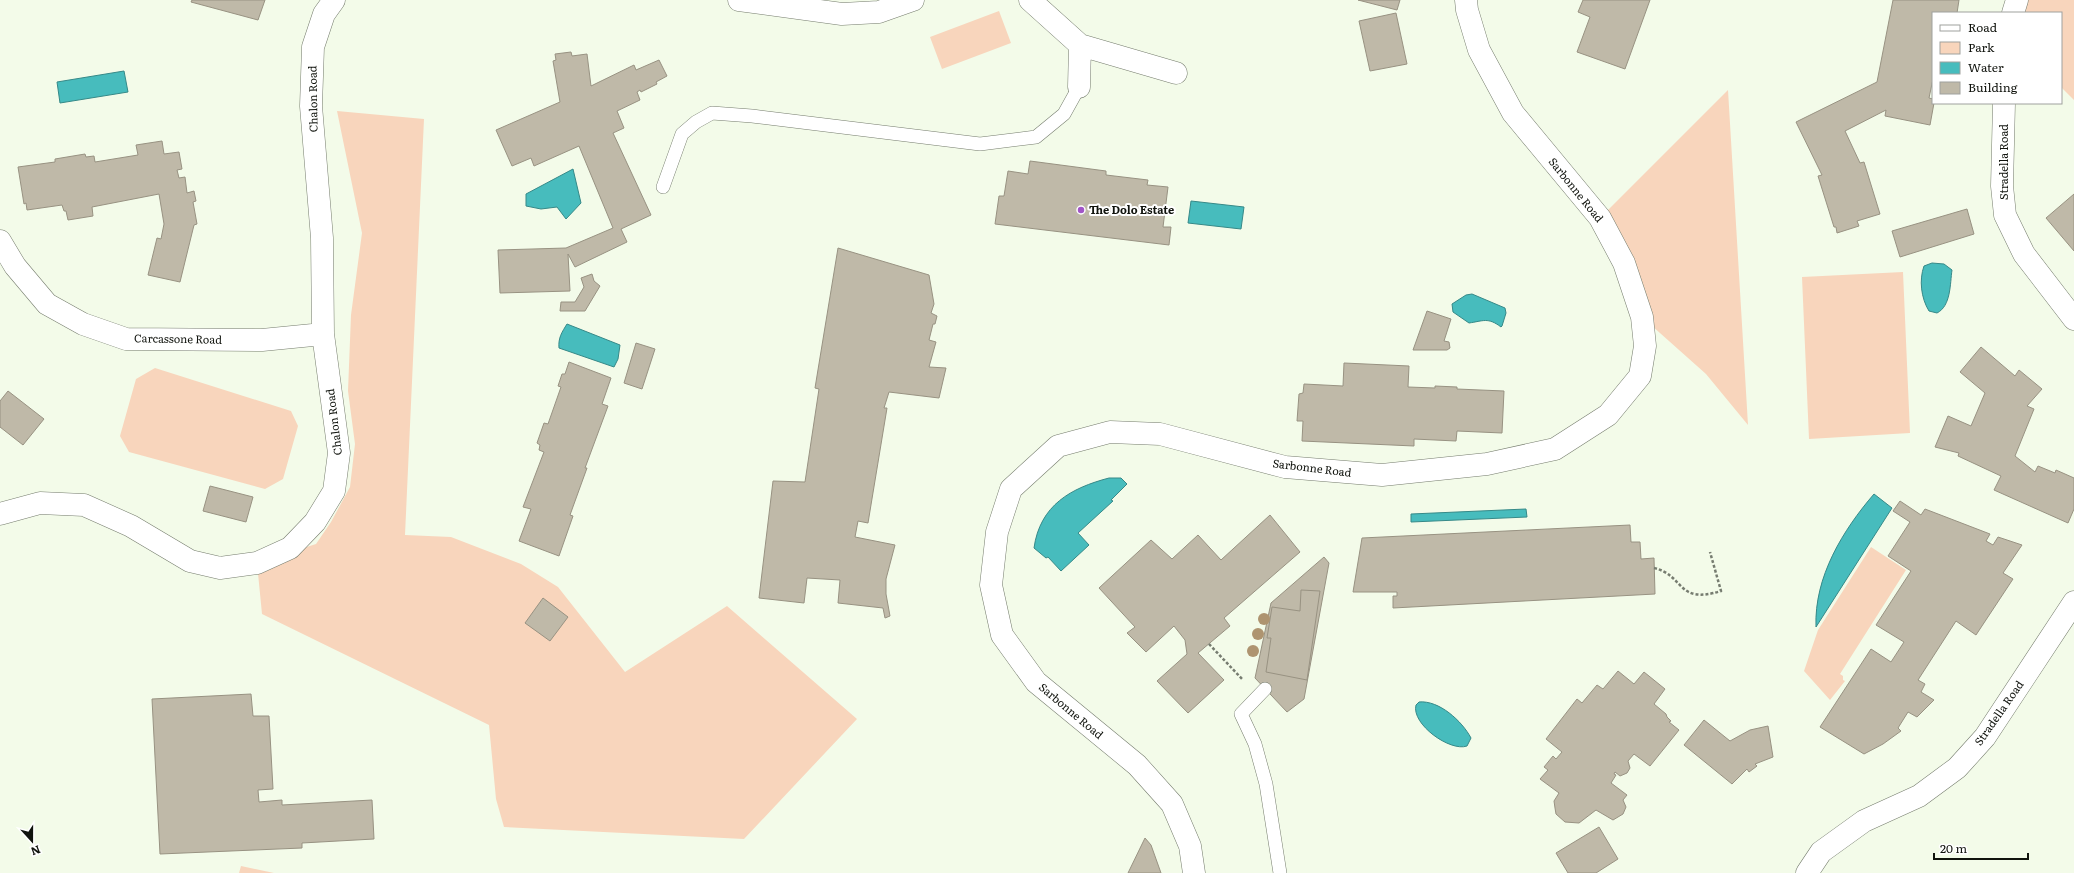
<svg xmlns="http://www.w3.org/2000/svg" width="2074" height="873" viewBox="0 0 2074 873" font-family="Literata,serif">
	<rect width="100%" height="100%" fill="#f3fbe9"/>
	<path fill="#f8d5bc" d="M 2017,0 L 2074,0 L 2074,100 L 2061,87 L 2061,13 L 2013,13 Z
		M 999,11 L 1011,43 L 942,69 L 930,37 Z
		M 1728,90 L 1748,425 L 1706,374 L 1642,317 L 1600,218 Z
		M 337,111 L 424,119 L 405,535 L 451,537 L 521,564 L 558,587 L 625,672 L 727,606 L 857,719 L 744,839 L 504,827 L 496,799 L 489,725 L 262,614 L 257,563 L 316,544 L 331,522 L 350,487 L 355,444 L 348,391 L 351,315 L 362,233 Z
		M 1903,272 L 1910,433 L 1809,439 L 1802,277 Z
		M 155,368 L 291,411 L 298,426 L 283,479 L 265,489 L 129,452 L 120,436 L 136,379 Z
		M 1871,547 L 1906,570 L 1840,674 L 1843,676 L 1843,680 L 1845,681 L 1830,700 L 1804,671 L 1818,630 Z
		M 241,866 L 274,873 L 239,873 Z"/>
	<path fill="#47bcbd" stroke="#368988" d="M 124,71 L 128,92 L 60,103 L 57,82 Z
		M 573,169 L 581,203 L 566,219 L 557,207 L 541,209 L 526,206 L 526,194 Z
		M 1191,201 L 1244,207 L 1241,229 L 1188,223 Z
		M 1932,263 L 1944,264 L 1952,270 C 1950,284 1951,306 1937,313 L 1929,311 C 1921,298 1919,280 1924,266 Z
		M 1472,294 L 1505,308 L 1506,313 L 1502,326 L 1501,327 C 1488,317 1483,321 1469,323 L 1453,312 L 1452,304 L 1466,295 Z
		M 567,324 L 620,345 L 618,359 L 614,367 L 559,348 C 558,338 562,332 567,324 Z
		M 1109,478 L 1121,478 L 1127,484 L 1111,500 L 1113,501 L 1078,533 L 1089,545 L 1061,571 L 1048,557 L 1046,558 L 1034,548 C 1040,505 1071,488 1109,478 Z
		M 1874,494 L 1892,508 L 1816,627 C 1814,577 1843,530 1874,494 Z
		M 1526,509 L 1527,517 L 1411,522 L 1411,514 Z
		M 1419,702 C 1439,700 1462,721 1471,738 L 1467,746 C 1450,752 1411,724 1416,705 Z"/>
	<path fill="#bfb9a8" stroke="#989282" d="M 192,0 L 265,0 L 258,20 L 191,2 Z
		M 1358,0 L 1400,0 L 1397,10 Z
		M 1583,0 L 1650,0 L 1625,69 L 1577,52 L 1590,17 L 1578,12 Z
		M 1893,0 L 1959,0 L 1957,13 L 1933,13 L 1933,79 L 1929,98 L 1933,99 L 1934,103 L 1930,125 L 1885,116 L 1886,110 L 1845,131 L 1860,163 L 1864,162 L 1880,214 L 1857,221 L 1859,226 L 1837,233 L 1836,227 L 1834,227 L 1818,176 L 1822,175 L 1796,122 L 1877,82 Z
		M 1396,13 L 1407,64 L 1370,71 L 1359,21 Z
		M 571,52 L 572,56 L 587,54 L 591,86 L 634,65 L 636,70 L 659,60 L 667,76 L 656,82 L 657,84 L 641,92 L 640,90 L 637,92 L 640,100 L 617,111 L 624,128 L 613,133 L 651,215 L 621,229 L 627,242 L 575,267 L 568,254 L 570,291 L 500,293 L 498,250 L 566,248 L 613,228 L 579,146 L 534,166 L 531,158 L 512,166 L 496,130 L 560,102 L 553,61 L 556,60 L 555,54 Z
		M 162,141 L 164,154 L 179,152 L 182,169 L 177,170 L 179,178 L 185,177 L 187,193 L 194,191 L 196,201 L 193,202 L 197,224 L 194,225 L 180,282 L 148,275 L 157,238 L 161,239 L 164,224 L 159,194 L 92,207 L 93,216 L 68,220 L 66,211 L 64,211 L 62,205 L 27,210 L 26,203 L 24,204 L 18,167 L 55,162 L 55,159 L 85,154 L 86,157 L 94,156 L 95,162 L 138,155 L 136,145 Z
		M 1030,161 L 1106,171 L 1106,175 L 1148,180 L 1147,185 L 1168,187 L 1163,227 L 1171,227 L 1169,245 L 995,224 L 999,196 L 1004,196 L 1008,171 L 1028,174 Z
		M 2074,194 L 2074,251 L 2046,218 Z
		M 1967,209 L 1974,234 L 1900,257 L 1892,231 Z
		M 838,248 L 929,275 L 934,304 L 931,313 L 937,316 L 935,324 L 933,324 L 929,340 L 936,342 L 929,367 L 946,368 L 939,398 L 889,392 L 884,408 L 887,408 L 868,523 L 858,521 L 855,537 L 895,545 L 886,579 L 886,594 L 890,616 L 885,618 L 883,608 L 838,603 L 840,580 L 807,578 L 804,603 L 759,598 L 773,481 L 805,482 L 819,389 L 815,388 Z
		M 592,274 L 594,281 L 600,286 L 585,311 L 560,311 L 561,302 L 575,302 L 584,287 L 581,278 Z
		M 1427,311 L 1451,319 L 1444,341 L 1449,342 L 1450,348 L 1447,350 L 1413,350 Z
		M 636,343 L 655,349 L 642,389 L 624,383 Z
		M 1981,347 L 2015,376 L 2019,370 L 2042,389 L 2027,406 L 2034,409 L 2015,456 L 2035,472 L 2038,466 L 2055,473 L 2056,470 L 2074,478 L 2074,509 L 2068,523 L 1994,490 L 2001,476 L 1958,456 L 1959,453 L 1935,447 L 1948,416 L 1971,426 L 1985,393 L 1960,372 Z
		M 569,362 L 611,378 L 602,404 L 608,406 L 585,468 L 587,468 L 570,515 L 573,516 L 559,556 L 519,541 L 531,509 L 523,507 L 544,452 L 539,450 L 540,445 L 537,443 L 544,423 L 548,424 L 561,387 L 558,386 L 562,374 L 565,374 Z
		M 1344,363 L 1409,366 L 1408,387 L 1435,388 L 1435,386 L 1457,387 L 1457,389 L 1504,391 L 1502,433 L 1457,431 L 1456,441 L 1414,439 L 1414,446 L 1302,441 L 1303,421 L 1297,421 L 1299,394 L 1303,393 L 1304,384 L 1343,386 Z
		M 8,391 L 44,419 L 23,445 L 0,427 L 0,401 Z
		M 210,486 L 253,497 L 246,522 L 203,511 Z
		M 1900,501 L 1921,515 L 1925,509 L 1990,534 L 1986,541 L 1993,545 L 1998,537 L 2022,545 L 2003,573 L 2013,579 L 1976,635 L 1956,621 L 1918,680 L 1925,684 L 1921,692 L 1934,700 L 1917,717 L 1908,712 L 1898,728 L 1901,731 L 1883,744 L 1864,754 L 1820,727 L 1871,649 L 1891,662 L 1904,642 L 1876,625 L 1911,571 L 1888,556 L 1910,522 L 1893,511 Z
		M 1270,515 L 1300,552 L 1224,618 L 1230,626 L 1198,653 L 1224,680 L 1188,713 L 1157,681 L 1187,654 L 1185,640 L 1174,626 L 1146,652 L 1127,633 L 1135,627 L 1099,588 L 1151,540 L 1172,559 L 1198,535 L 1221,560 Z
		M 1630,525 L 1631,542 L 1640,542 L 1641,559 L 1654,558 L 1655,594 L 1393,608 L 1393,596 L 1397,596 L 1397,592 L 1353,592 L 1362,538 Z
		M 1324,557 L 1329,563 L 1304,699 L 1287,712 L 1255,678 L 1271,603 Z
		M 1301,590 L 1320,591 L 1307,680 L 1266,672 L 1271,638 L 1267,638 L 1272,607 L 1300,611 Z
		M 543,598 L 568,617 L 550,641 L 525,623 Z
		M 1618,671 L 1634,684 L 1644,672 L 1665,689 L 1654,704 L 1666,714 L 1667,717 L 1671,721 L 1669,722 L 1679,730 L 1650,766 L 1634,754 L 1628,761 L 1630,768 L 1627,773 L 1620,776 L 1615,772 L 1614,774 L 1616,775 L 1611,783 L 1627,795 L 1623,800 L 1626,807 L 1623,814 L 1613,820 L 1596,810 L 1579,823 L 1565,822 L 1556,814 L 1555,808 L 1554,801 L 1559,793 L 1540,779 L 1548,770 L 1544,767 L 1553,756 L 1556,759 L 1562,752 L 1546,739 L 1577,699 L 1582,703 L 1597,685 L 1603,689 Z
		M 251,694 L 253,716 L 269,716 L 273,789 L 258,790 L 259,802 L 282,800 L 282,805 L 372,800 L 374,839 L 302,843 L 302,848 L 160,854 L 152,699 Z
		M 1704,720 L 1730,741 L 1750,730 L 1768,726 L 1773,757 L 1755,764 L 1757,766 L 1749,772 L 1747,769 L 1732,784 L 1684,745 Z
		M 1599,827 L 1618,859 L 1596,873 L 1568,873 L 1556,853 Z
		M 1145,838 L 1151,845 L 1161,873 L 1128,873 Z"/>
	<g fill="none" stroke-linecap="round" stroke-linejoin="round">
		<defs>
			<path id="lane" d="M 663,187 L 682,134 L 696,122 L 712,113 L 752,116 L 980,144 L 1036,137 L 1064,114 L 1079,87
				M 1265,689 L 1241,714 L 1255,744 L 1266,784 L 1280,873"/>
			<path id="street" d="M 739,0 L 842,14 L 879,12 L 913,0
				M 1030,0 L 1080,45 L 1079,87
				M 2013,13 L 2017,0
				M 1080,45 L 1176,73
				M 2004,103 L 2002,186 L 2005,215 L 2024,254 L 2074,319
				M 0,241 L 15,266 L 47,304 L 83,324 L 126,339 L 262,340 L 323,334
				M 0,514 L 40,503 L 84,505 L 131,526 L 190,561 L 220,568 L 257,563 L 290,548 L 315,522 L 334,491 L 339,453 L 323,334 L 322,238 L 311,106 L 313,47 L 324,14 L 334,0
				M 1194,873 L 1190,846 L 1172,804 L 1137,765 L 1036,682 L 1002,635 L 991,585 L 997,532 L 1011,489 L 1058,446 L 1110,432 L 1160,434 L 1285,467 L 1382,475 L 1487,464 L 1555,449 L 1608,415 L 1640,376 L 1645,346 L 1642,317 L 1624,263 L 1600,218 L 1513,113 L 1479,50 L 1467,10 L 1466,0
				M 1807,873 L 1821,852 L 1864,821 L 1919,796 L 1957,768 L 1985,737 L 2074,602"/>
		</defs>
		<use href="#lane" stroke="#757c6d" stroke-width="14"/>
		<use href="#street" stroke="#757c6d" stroke-width="23"/>
		<path stroke="#767c70" stroke-width="2.5" stroke-dasharray="3 2" stroke-linecap="butt" d="M 1654,568 C 1685,575 1676,605 1721,591 L 1710,552
			M 1209,644 L 1243,680"/>
		<use href="#lane" stroke="#fff" stroke-width="13"/>
		<use href="#street" stroke="#fff" stroke-width="22"/>
	</g>
	<g fill="#ae9470">
		<circle cx="1264" cy="619" r="6"/>
		<circle cx="1258" cy="634" r="6"/>
		<circle cx="1253" cy="651" r="6"/>
	</g>
	<circle fill="#a155c7" stroke="#fff" stroke-width="1.5" cx="1081" cy="210" r="4"/>
	<g text-anchor="middle" stroke-width="4" stroke-linejoin="round" paint-order="stroke">
		<g font-size="11" fill="#10130d" stroke="#fff">
			<text transform="translate(313 99) rotate(-91)" y="4">Chalon Road</text>
			<text transform="translate(2004 162) rotate(-90)" y="4">Stradella Road</text>
			<text transform="translate(1576 190) rotate(51)" y="4">Sarbonne Road</text>
			<text transform="translate(178 339) rotate(1)" y="4">Carcassone Road</text>
			<text transform="translate(334 422) rotate(-97)" y="4">Chalon Road</text>
			<text transform="translate(1312 468) rotate(7)" y="4">Sarbonne Road</text>
			<text transform="translate(1071 711) rotate(40)" y="4">Sarbonne Road</text>
			<text transform="translate(1999 713) rotate(-55)" y="4">Stradella Road</text>
		</g>
		<g font-size="11" font-weight="bold" fill="#10130d" stroke="#fff" text-anchor="start">
			<text x="1089" y="214">The Dolo Estate</text>
		</g>
	</g>
	<rect x="1932" y="12" width="130" height="92" fill="#ffffff" stroke="#9fa19e"/>
	<rect x="1940" y="25" width="20" height="6" fill="#ffffff" stroke="#9fa19e"/>
	<text x="1968" y="32" font-size="12" fill="#10130d">Road</text>
	<rect x="1940" y="42" width="20" height="12" fill="#f8d5bc" stroke="#9fa19e"/>
	<text x="1968" y="52" font-size="12" fill="#10130d">Park</text>
	<rect x="1940" y="62" width="20" height="12" fill="#47bcbd" stroke="#9fa19e"/>
	<text x="1968" y="72" font-size="12" fill="#10130d">Water</text>
	<rect x="1940" y="82" width="20" height="12" fill="#bfb9a8" stroke="#9fa19e"/>
	<text x="1968" y="92" font-size="12" fill="#10130d">Building</text>
	<g transform="translate(32 841) rotate(159)" stroke="#ffffff" stroke-width="3" paint-order="stroke">
	<path d="M0-3L7 15L0 10L-7 15Z" fill="#10130d"/>
	<text y="-6" font-size="11" font-weight="bold" text-anchor="middle" fill="#10130d">N</text>
	</g>
	<path d="M1934 853v6h94v-6" fill="none" stroke="#10130d" stroke-width="2"/>
	<text x="1940" y="853" font-size="12" fill="#10130d" stroke="#ffffff" stroke-width="3" paint-order="stroke">20 m</text>
</svg>
